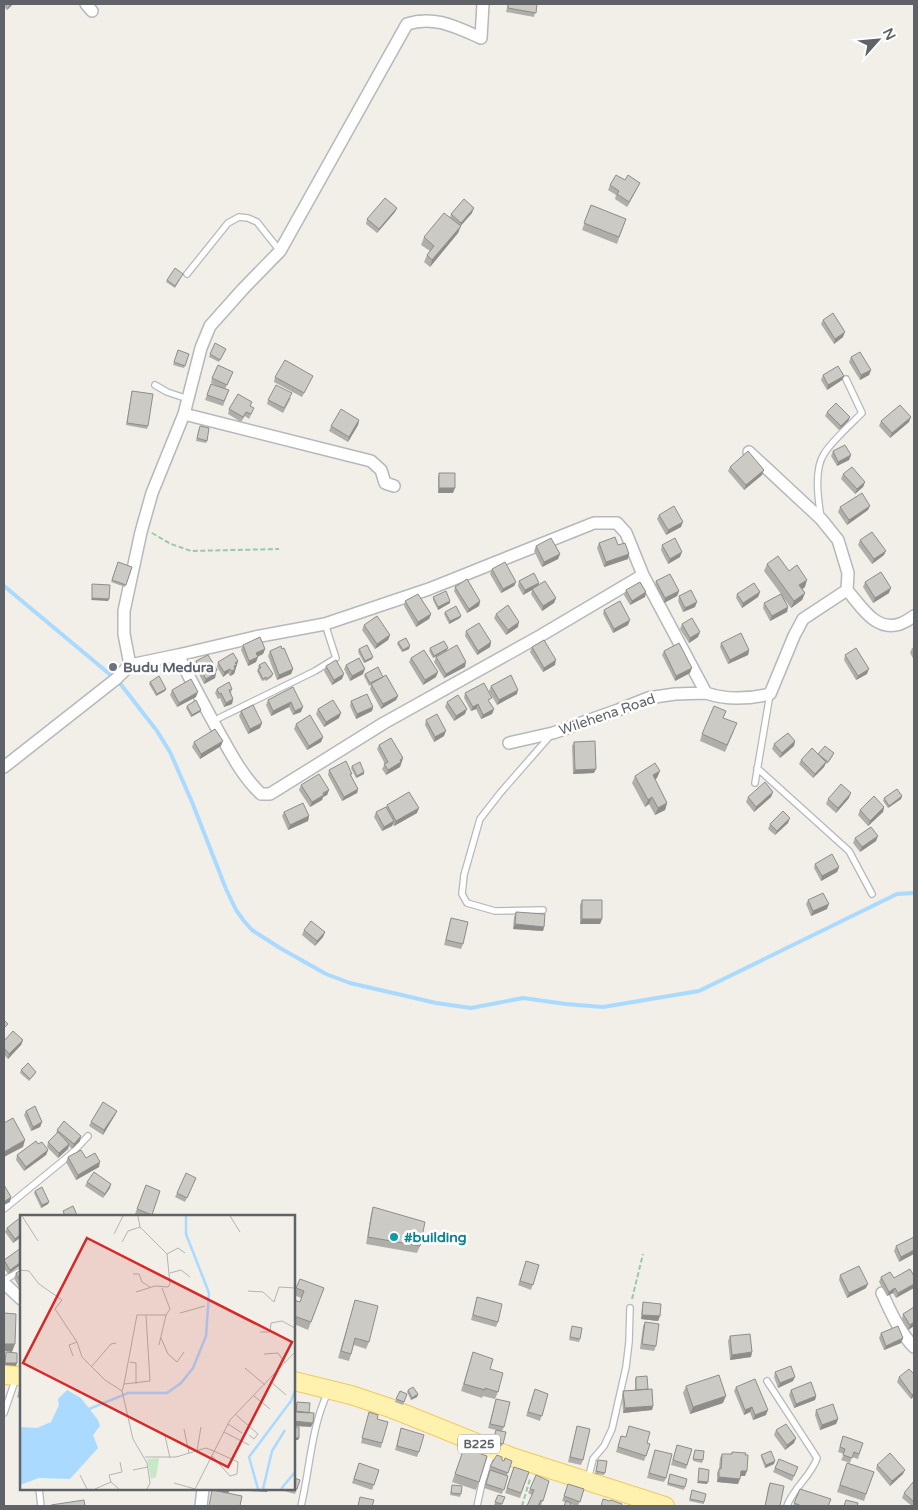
<svg xmlns="http://www.w3.org/2000/svg" width="918" height="1510" viewBox="0 0 918 1510" font-family="'Varela Round',sans-serif">
	<rect width="100%" height="100%" fill="#f1efe8"/>
	<g fill="none" stroke-linecap="round" stroke-linejoin="round">
		<path stroke="#aadaff" stroke-width="4" d="M 4,586 L 119,682 L 157,731 L 170,752 L 192,802 L 226,889 L 236,910 L 244,921 L 252,930 L 280,948 L 326,974 L 350,983 L 436,1003 L 471,1008 L 523,998 L 566,1004 L 603,1007 L 699,991 L 897,894 L 914,893"/>
		<defs>
			<path id="service" d="M 187,274 L 228,223 L 239,217 L 248,218 L 257,222 L 280,251
				M 155,385 L 167,392 L 188,399
				M 821,517 C 818,500 814,469 824,454 C 831,442 851,424 862,413 L 846,379
				M 213,721 L 315,671 L 336,658 L 325,624
				M 757,768 L 849,851 L 872,894
				M 755,783 L 770,694
				M 543,910 L 495,911 L 467,903 L 462,894 L 464,875 L 480,819 L 501,792 L 550,736
				M 4,1209 L 70,1155 L 88,1136
				M 4,1280 L 21,1271
				M 767,1381 L 817,1458 C 812,1475 793,1488 787,1506
				M 4,1413 L 16,1378
				M 588,1480 L 593,1459 L 604,1446 L 612,1429 L 626,1367 L 629,1342 L 630,1308
				M 39,1489 L 41,1506
				M 301,1506 C 310,1469 311,1427 328,1392
				M 477,1506 L 482,1483 L 492,1452"/>
			<path id="minor" d="M 86,4 L 92,11
				M 184,414 L 371,461 L 381,470 L 385,483 L 394,486
				M 749,452 L 821,519 L 838,540 L 848,573 L 847,590 C 861,606 875,632 900,624 C 905,622 910,619 914,616
				M 178,655 L 255,637 L 325,624 L 429,589 L 594,523 L 617,523 L 626,533 L 643,575 L 706,693 C 726,700 749,699 770,694 L 794,636 L 803,619 L 847,590
				M 130,665 L 124,634 L 124,611 L 141,532 L 152,493 L 184,414 L 201,348 L 210,326 L 243,289 L 280,251 L 407,24 C 434,15 456,27 481,38 L 483,4
				M 509,743 L 553,733 L 618,710 L 648,698 L 675,694 L 706,693
				M 4,767 L 116,679 L 130,665 L 178,655 C 190,679 203,703 216,727 C 229,750 241,775 261,794 L 270,794 L 384,723 L 540,636 L 643,575
				M 4,1283 L 21,1299
				M 882,1293 C 890,1311 900,1333 914,1347
				M 201,1506 L 203,1489"/>
			<path id="primary" d="M 4,1375 L 21,1376
				M 294,1381 L 351,1395 L 390,1408 L 512,1457 L 665,1506"/>
		</defs>
		<use href="#service" stroke="#b5b8bc" stroke-width="8"/>
		<use href="#minor" stroke="#b5b8bc" stroke-width="14"/>
		<use href="#primary" stroke="#f2c960" stroke-width="20"/>
		<path stroke="#9cc7a9" stroke-width="2" stroke-dasharray="5 2.5" stroke-linecap="butt" d="M 152,533 L 171,544 L 191,551 L 279,549
			M 632,1299 L 643,1254
			M 522,1506 L 530,1479"/>
		<use href="#service" stroke="#fff" stroke-width="5.5"/>
		<use href="#minor" stroke="#fff" stroke-width="11"/>
		<use href="#primary" stroke="#fff2af" stroke-width="18"/>
	</g>
	<path fill="#afaea9" d="M 4,4 L 13,4 L 7,10 L 4,7 Z
		M 508,4 L 537,4 L 534,17 L 506,12 Z
		M 625,180 L 638,187 L 627,207 L 615,199 L 616,195 L 608,190 L 610,185 Z
		M 591,205 L 626,219 L 617,244 L 582,230 Z
		M 397,208 L 395,212 L 377,233 L 366,224 L 367,219 Z
		M 472,213 L 460,226 L 458,233 L 430,267 L 424,262 L 427,255 L 430,251 L 421,245 L 424,237 L 450,217 L 451,214 Z
		M 182,276 L 175,288 L 166,282 L 167,280 Z
		M 823,320 L 843,337 L 834,344 L 821,324 Z
		M 226,349 L 219,362 L 209,357 L 210,354 Z
		M 178,350 L 189,354 L 184,368 L 173,365 Z
		M 851,357 L 871,370 L 869,375 L 860,380 L 849,362 Z
		M 823,375 L 844,376 L 842,380 L 827,390 L 821,380 Z
		M 231,377 L 225,389 L 229,390 L 223,406 L 205,400 L 211,384 L 220,387 L 211,383 L 212,378 Z
		M 275,377 L 311,380 L 302,397 L 274,382 Z
		M 132,391 L 148,426 L 147,429 L 126,425 Z
		M 291,398 L 283,413 L 267,404 L 268,400 Z
		M 250,406 L 252,413 L 249,419 L 245,416 L 241,422 L 228,414 L 229,409 Z
		M 827,412 L 850,417 L 848,421 L 839,430 L 825,416 Z
		M 359,420 L 358,425 L 348,442 L 329,431 L 331,426 Z
		M 881,421 L 909,422 L 890,438 L 879,426 Z
		M 199,428 L 207,441 L 206,443 L 196,441 Z
		M 833,451 L 851,455 L 849,460 L 837,466 L 831,456 Z
		M 730,467 L 762,475 L 744,490 L 728,471 Z
		M 439,473 L 453,493 L 438,493 L 438,477 Z
		M 843,474 L 865,482 L 863,487 L 855,494 L 841,479 Z
		M 840,507 L 868,510 L 847,525 L 838,512 Z
		M 659,515 L 681,527 L 666,535 L 657,519 Z
		M 860,540 L 884,555 L 872,564 L 858,545 Z
		M 599,543 L 629,554 L 628,559 L 604,567 L 597,548 Z
		M 662,545 L 680,557 L 668,564 L 661,550 Z
		M 536,546 L 560,554 L 558,559 L 542,567 L 534,551 Z
		M 118,562 L 132,567 L 125,587 L 111,582 Z
		M 767,564 L 789,571 L 805,587 L 802,589 L 805,593 L 802,600 L 791,608 L 782,596 L 788,607 L 787,612 L 770,621 L 763,608 L 764,603 L 781,594 L 764,571 Z
		M 492,569 L 516,582 L 514,586 L 501,593 L 490,574 Z
		M 519,581 L 539,583 L 538,586 L 556,598 L 554,603 L 542,611 L 531,594 L 532,590 L 523,595 L 518,586 Z
		M 656,581 L 679,591 L 677,596 L 664,603 L 655,585 Z
		M 865,582 L 889,593 L 873,603 L 863,587 Z
		M 455,587 L 480,601 L 479,606 L 467,613 L 454,591 Z
		M 626,590 L 646,592 L 645,597 L 630,605 L 624,595 Z
		M 760,592 L 758,597 L 742,608 L 736,598 L 737,594 Z
		M 679,596 L 695,607 L 683,612 L 678,601 Z
		M 433,597 L 450,601 L 450,603 L 438,610 L 433,600 Z
		M 405,601 L 431,614 L 429,619 L 416,627 L 404,606 Z
		M 604,610 L 628,625 L 613,633 L 603,614 Z
		M 445,612 L 461,616 L 460,618 L 449,624 L 444,614 Z
		M 496,614 L 518,627 L 506,635 L 494,618 Z
		M 682,624 L 698,637 L 689,643 L 680,629 Z
		M 364,625 L 390,635 L 388,640 L 375,649 L 362,630 Z
		M 466,631 L 491,642 L 490,647 L 477,655 L 465,636 Z
		M 398,642 L 409,649 L 402,652 L 397,644 Z
		M 721,643 L 749,650 L 748,655 L 728,664 L 720,647 Z
		M 243,645 L 265,649 L 263,654 L 258,656 L 256,662 L 248,666 L 241,650 Z
		M 532,647 L 555,665 L 543,672 L 530,652 Z
		M 914,647 L 914,660 L 910,653 L 912,648 Z
		M 430,648 L 447,650 L 433,658 L 429,651 Z
		M 359,649 L 372,659 L 364,663 L 358,652 Z
		M 270,651 L 293,669 L 291,674 L 277,680 L 268,656 Z
		M 664,651 L 690,673 L 675,681 L 662,655 Z
		M 845,655 L 867,674 L 856,680 L 844,660 Z
		M 436,657 L 465,667 L 444,678 L 434,662 Z
		M 411,658 L 436,677 L 423,685 L 409,662 Z
		M 196,661 L 217,670 L 216,672 L 216,673 L 215,678 L 204,684 L 195,666 Z
		M 238,661 L 234,674 L 230,676 L 228,673 L 223,677 L 217,667 L 218,662 Z
		M 259,665 L 273,674 L 272,677 L 266,681 L 265,680 L 262,681 L 257,671 L 259,668 L 258,667 Z
		M 346,665 L 363,674 L 350,681 L 344,669 Z
		M 326,666 L 342,679 L 332,685 L 324,671 Z
		M 365,674 L 383,677 L 398,696 L 396,700 L 381,709 L 370,689 L 371,685 L 369,686 L 364,676 Z
		M 150,682 L 166,689 L 165,691 L 156,696 L 149,684 Z
		M 491,686 L 517,694 L 497,705 L 489,691 Z
		M 293,687 L 301,712 L 293,715 L 289,707 L 271,716 L 266,705 L 268,700 Z
		M 217,689 L 232,689 L 231,693 L 233,699 L 232,704 L 224,707 L 220,698 L 218,699 L 215,693 Z
		M 172,690 L 196,697 L 177,707 L 170,695 Z
		M 465,693 L 490,703 L 494,709 L 492,714 L 481,719 L 476,709 L 471,711 L 464,698 Z
		M 351,701 L 373,707 L 372,711 L 356,719 L 350,706 Z
		M 447,702 L 465,714 L 454,721 L 445,707 Z
		M 187,706 L 200,712 L 191,717 L 186,708 Z
		M 318,709 L 339,718 L 324,727 L 316,714 Z
		M 241,711 L 262,723 L 260,728 L 248,734 L 239,716 Z
		M 726,711 L 723,718 L 734,731 L 725,752 L 700,741 L 702,734 Z
		M 426,720 L 444,736 L 434,742 L 425,725 Z
		M 296,724 L 323,737 L 321,742 L 307,750 L 294,729 Z
		M 795,741 L 794,746 L 780,758 L 772,749 L 774,744 Z
		M 194,742 L 221,746 L 200,759 L 192,747 Z
		M 574,742 L 594,773 L 573,774 L 572,746 Z
		M 379,745 L 403,758 L 400,767 L 386,775 L 382,769 L 385,764 L 377,749 Z
		M 818,755 L 833,756 L 827,764 L 826,763 L 824,767 L 813,778 L 799,764 L 801,760 Z
		M 352,766 L 364,772 L 364,774 L 356,778 L 351,768 Z
		M 329,770 L 351,776 L 358,789 L 357,793 L 342,801 L 328,775 Z
		M 635,776 L 657,778 L 655,779 L 667,803 L 665,810 L 655,815 L 649,804 L 645,807 L 632,783 Z
		M 301,785 L 329,790 L 327,795 L 323,797 L 322,800 L 310,807 L 299,790 Z
		M 773,792 L 771,797 L 754,812 L 746,802 L 748,797 Z
		M 902,796 L 901,799 L 888,808 L 883,801 L 884,798 Z
		M 849,798 L 836,813 L 826,804 L 828,799 Z
		M 387,805 L 417,813 L 394,826 L 393,824 L 392,826 L 382,831 L 374,817 L 376,812 L 386,807 Z
		M 884,807 L 883,812 L 868,826 L 858,815 L 860,810 Z
		M 284,812 L 309,816 L 308,821 L 288,830 L 282,816 Z
		M 788,823 L 775,835 L 768,829 L 770,824 Z
		M 855,838 L 876,841 L 860,852 L 853,843 Z
		M 815,864 L 839,867 L 837,872 L 821,881 L 814,868 Z
		M 582,900 L 602,919 L 600,924 L 580,924 L 580,905 Z
		M 808,900 L 827,909 L 811,916 L 806,904 Z
		M 516,912 L 544,927 L 543,931 L 513,929 L 514,917 Z
		M 451,918 L 463,944 L 461,949 L 444,945 Z
		M 304,930 L 325,932 L 323,937 L 315,946 L 302,935 Z
		M 23,1040 L 21,1045 L 8,1059 L 4,1055 L 4,1041 Z
		M 21,1070 L 36,1072 L 35,1074 L 29,1081 L 20,1073 Z
		M 26,1111 L 42,1122 L 40,1127 L 31,1131 L 24,1115 Z
		M 117,1111 L 115,1115 L 103,1135 L 89,1126 L 91,1122 Z
		M 57,1130 L 80,1141 L 72,1149 L 69,1146 L 68,1149 L 58,1158 L 47,1147 L 48,1142 L 56,1135 Z
		M 48,1150 L 46,1155 L 24,1171 L 16,1160 L 17,1155 Z
		M 68,1157 L 86,1158 L 99,1167 L 76,1180 L 66,1162 Z
		M 196,1178 L 185,1202 L 175,1197 L 177,1193 Z
		M 87,1182 L 110,1188 L 103,1198 L 85,1186 Z
		M 146,1185 L 160,1191 L 151,1216 L 142,1216 L 135,1214 Z
		M 35,1191 L 48,1204 L 41,1208 L 34,1193 Z
		M 373,1207 L 420,1246 L 417,1253 L 366,1244 L 371,1214 Z
		M 7,1228 L 21,1237 L 13,1243 L 5,1232 Z
		M 914,1237 L 899,1262 L 894,1251 L 896,1246 Z
		M 21,1248 L 8,1274 L 4,1268 L 4,1260 Z
		M 526,1261 L 539,1265 L 531,1290 L 518,1285 Z
		M 910,1269 L 896,1298 L 893,1293 L 887,1296 L 879,1282 L 881,1277 L 894,1278 Z
		M 21,1270 L 21,1288 L 20,1289 L 14,1278 L 16,1273 Z
		M 840,1275 L 866,1288 L 847,1298 L 839,1280 Z
		M 300,1279 L 324,1288 L 308,1330 L 294,1324 L 294,1300 L 300,1302 L 301,1298 L 294,1295 Z
		M 477,1297 L 498,1322 L 496,1327 L 471,1320 Z
		M 355,1300 L 369,1342 L 366,1349 L 354,1345 L 349,1361 L 338,1358 Z
		M 643,1302 L 660,1316 L 658,1321 L 641,1319 L 642,1307 Z
		M 914,1307 L 914,1326 L 908,1330 L 902,1319 L 903,1314 Z
		M 645,1322 L 656,1346 L 654,1351 L 640,1349 L 643,1326 Z
		M 572,1326 L 580,1339 L 579,1342 L 569,1340 Z
		M 881,1333 L 903,1338 L 901,1343 L 884,1350 L 879,1338 Z
		M 730,1336 L 752,1352 L 751,1357 L 730,1360 L 728,1341 Z
		M 473,1352 L 490,1369 L 498,1392 L 495,1399 L 483,1396 L 482,1398 L 461,1391 Z
		M 775,1372 L 793,1381 L 778,1388 L 774,1377 Z
		M 914,1374 L 914,1396 L 911,1399 L 897,1382 L 899,1377 Z
		M 636,1377 L 648,1389 L 653,1406 L 652,1410 L 623,1413 L 622,1396 L 623,1391 L 635,1390 L 635,1379 Z
		M 21,1384 L 21,1399 L 17,1397 Z
		M 686,1386 L 723,1403 L 690,1414 L 683,1393 Z
		M 736,1387 L 766,1415 L 753,1420 L 750,1412 L 744,1415 L 734,1391 Z
		M 535,1389 L 548,1394 L 540,1421 L 526,1416 Z
		M 408,1390 L 418,1394 L 417,1397 L 411,1400 L 407,1392 Z
		M 791,1390 L 816,1396 L 815,1400 L 794,1408 L 789,1395 Z
		M 400,1391 L 407,1394 L 403,1405 L 395,1402 Z
		M 496,1399 L 504,1427 L 502,1431 L 506,1432 L 502,1446 L 492,1444 L 496,1430 L 488,1428 Z
		M 816,1410 L 838,1419 L 836,1424 L 820,1430 L 815,1415 Z
		M 369,1412 L 377,1419 L 382,1443 L 381,1448 L 361,1443 Z
		M 577,1426 L 583,1460 L 581,1465 L 568,1462 Z
		M 401,1428 L 419,1452 L 417,1457 L 395,1450 Z
		M 776,1430 L 796,1438 L 794,1443 L 785,1450 L 774,1435 Z
		M 621,1436 L 650,1444 L 644,1461 L 616,1452 Z
		M 843,1436 L 863,1443 L 858,1459 L 852,1457 L 850,1463 L 841,1460 L 844,1454 L 838,1452 Z
		M 677,1445 L 692,1449 L 686,1469 L 671,1465 Z
		M 464,1448 L 479,1482 L 476,1490 L 452,1482 Z
		M 655,1450 L 666,1478 L 664,1482 L 647,1478 Z
		M 695,1450 L 703,1460 L 702,1463 L 693,1461 Z
		M 732,1452 L 745,1476 L 740,1476 L 738,1484 L 717,1482 L 717,1473 L 719,1469 L 720,1458 L 722,1454 L 731,1454 Z
		M 761,1455 L 774,1464 L 765,1468 L 761,1457 Z
		M 779,1459 L 798,1467 L 792,1481 L 773,1472 Z
		M 502,1460 L 504,1461 L 512,1461 L 507,1475 L 508,1476 L 502,1494 L 484,1488 L 490,1466 Z
		M 598,1460 L 605,1473 L 604,1475 L 595,1474 Z
		M 359,1463 L 379,1470 L 372,1490 L 352,1483 Z
		M 847,1463 L 874,1472 L 864,1501 L 837,1492 Z
		M 877,1465 L 903,1474 L 890,1486 L 876,1469 Z
		M 514,1467 L 529,1472 L 520,1498 L 505,1493 Z
		M 670,1474 L 687,1479 L 684,1490 L 667,1485 Z
		M 300,1480 L 295,1494 L 277,1489 L 294,1489 Z
		M 549,1481 L 541,1506 L 539,1505 L 532,1495 L 528,1493 L 530,1489 Z
		M 914,1481 L 914,1506 L 912,1506 L 902,1498 L 904,1493 Z
		M 770,1483 L 780,1506 L 765,1506 L 768,1488 Z
		M 568,1484 L 584,1489 L 578,1506 L 576,1506 L 562,1501 Z
		M 452,1485 L 461,1494 L 460,1497 L 450,1495 Z
		M 800,1489 L 828,1506 L 793,1506 Z
		M 692,1490 L 704,1502 L 704,1504 L 689,1501 Z
		M 498,1495 L 505,1497 L 501,1506 L 494,1505 Z"/>
	<path fill="#8f8d8a" d="M 11,4 L 13,4 L 7,10 L 9,6 Z
		M 640,183 L 638,187 L 627,207 L 629,202 Z
		M 397,208 L 395,212 L 377,233 L 379,229 Z
		M 474,208 L 472,213 L 459,228 L 461,223 Z
		M 461,226 L 458,233 L 430,267 L 432,260 Z
		M 845,332 L 843,337 L 834,344 L 835,339 Z
		M 871,370 L 869,375 L 860,380 L 861,375 Z
		M 844,376 L 842,380 L 827,390 L 828,385 Z
		M 850,417 L 848,421 L 839,430 L 841,426 Z
		M 911,417 L 909,422 L 890,438 L 892,433 Z
		M 359,420 L 358,425 L 348,442 L 349,437 Z
		M 851,455 L 849,460 L 837,466 L 838,462 Z
		M 764,470 L 762,475 L 744,490 L 746,485 Z
		M 865,482 L 863,487 L 855,494 L 857,489 Z
		M 439,488 L 455,488 L 453,493 L 438,493 Z
		M 870,506 L 868,510 L 847,525 L 849,520 Z
		M 683,522 L 681,527 L 666,535 L 668,530 Z
		M 886,551 L 884,555 L 872,564 L 874,559 Z
		M 682,552 L 680,557 L 668,564 L 670,559 Z
		M 560,554 L 558,559 L 542,567 L 544,562 Z
		M 629,554 L 628,559 L 604,567 L 606,562 Z
		M 807,580 L 805,587 L 797,593 L 799,585 Z
		M 516,582 L 514,586 L 501,593 L 503,589 Z
		M 539,583 L 537,587 L 523,595 L 525,590 Z
		M 891,588 L 889,593 L 873,603 L 875,598 Z
		M 679,591 L 677,596 L 664,603 L 665,598 Z
		M 646,592 L 645,597 L 630,605 L 632,601 Z
		M 760,592 L 758,597 L 742,608 L 743,603 Z
		M 805,593 L 802,600 L 791,608 L 794,601 Z
		M 92,598 L 109,599 L 108,601 L 91,600 Z
		M 556,598 L 554,603 L 542,611 L 543,606 Z
		M 450,601 L 450,603 L 438,610 L 438,607 Z
		M 480,601 L 479,606 L 467,613 L 469,609 Z
		M 697,602 L 695,607 L 683,612 L 685,608 Z
		M 788,607 L 787,612 L 770,621 L 772,616 Z
		M 431,614 L 429,619 L 416,627 L 418,622 Z
		M 461,616 L 460,618 L 449,624 L 450,621 Z
		M 630,620 L 628,625 L 613,633 L 614,629 Z
		M 519,622 L 518,627 L 506,635 L 508,630 Z
		M 700,632 L 698,637 L 689,643 L 690,638 Z
		M 390,635 L 388,640 L 375,649 L 377,644 Z
		M 491,642 L 490,647 L 477,655 L 478,651 Z
		M 410,646 L 409,649 L 402,652 L 403,650 Z
		M 448,648 L 447,650 L 433,658 L 434,656 Z
		M 265,649 L 263,654 L 255,658 L 256,653 Z
		M 749,650 L 748,655 L 728,664 L 730,660 Z
		M 258,657 L 256,662 L 248,666 L 249,661 Z
		M 373,657 L 372,659 L 364,663 L 365,661 Z
		M 556,660 L 555,665 L 543,672 L 544,668 Z
		M 238,661 L 234,674 L 230,676 L 235,663 Z
		M 466,662 L 465,667 L 444,678 L 446,674 Z
		M 692,668 L 690,673 L 675,681 L 676,676 Z
		M 230,669 L 228,673 L 223,677 L 224,672 Z
		M 293,669 L 291,674 L 277,680 L 279,675 Z
		M 365,669 L 363,674 L 350,681 L 352,676 Z
		M 869,669 L 867,674 L 856,680 L 858,676 Z
		M 217,670 L 215,674 L 216,673 L 215,678 L 204,684 L 206,679 Z
		M 438,672 L 436,677 L 423,685 L 425,680 Z
		M 344,674 L 342,679 L 332,685 L 334,680 Z
		M 166,689 L 165,691 L 156,696 L 157,694 Z
		M 518,690 L 517,694 L 497,705 L 499,700 Z
		M 198,692 L 196,697 L 177,707 L 179,703 Z
		M 398,696 L 396,700 L 381,709 L 383,704 Z
		M 233,699 L 232,704 L 224,707 L 226,703 Z
		M 291,702 L 289,707 L 271,716 L 273,711 Z
		M 478,704 L 476,709 L 471,711 L 473,707 Z
		M 303,707 L 301,712 L 293,715 L 295,711 Z
		M 373,707 L 372,711 L 356,719 L 357,714 Z
		M 467,709 L 465,714 L 454,721 L 456,716 Z
		M 494,709 L 492,714 L 481,719 L 483,715 Z
		M 201,710 L 200,712 L 191,717 L 192,715 Z
		M 341,713 L 339,718 L 324,727 L 326,722 Z
		M 262,723 L 260,728 L 248,734 L 250,729 Z
		M 446,731 L 444,736 L 434,742 L 435,737 Z
		M 323,737 L 321,742 L 307,750 L 309,746 Z
		M 223,741 L 221,746 L 200,759 L 201,754 Z
		M 795,741 L 794,746 L 780,758 L 782,753 Z
		M 403,758 L 400,767 L 386,775 L 388,770 Z
		M 826,762 L 824,767 L 813,778 L 815,774 Z
		M 596,769 L 594,773 L 573,774 L 575,770 Z
		M 660,771 L 657,778 L 651,782 L 653,775 Z
		M 364,772 L 364,774 L 356,778 L 357,776 Z
		M 358,789 L 357,793 L 342,801 L 344,797 Z
		M 329,790 L 327,795 L 323,797 L 322,800 L 310,807 L 312,802 Z
		M 773,792 L 771,797 L 754,812 L 756,807 Z
		M 851,793 L 849,798 L 836,813 L 838,808 Z
		M 902,796 L 901,799 L 888,808 L 889,806 Z
		M 652,797 L 649,804 L 645,807 L 648,800 Z
		M 667,803 L 665,810 L 655,815 L 658,808 Z
		M 884,807 L 883,812 L 868,826 L 870,821 Z
		M 419,808 L 417,813 L 394,826 L 396,821 Z
		M 309,816 L 308,821 L 288,830 L 290,825 Z
		M 790,818 L 788,823 L 775,835 L 777,831 Z
		M 394,821 L 392,826 L 382,831 L 384,827 Z
		M 878,836 L 876,841 L 860,852 L 862,847 Z
		M 839,867 L 837,872 L 821,881 L 822,876 Z
		M 829,904 L 827,909 L 811,916 L 813,911 Z
		M 582,919 L 602,919 L 600,924 L 580,924 Z
		M 515,924 L 544,927 L 543,931 L 513,929 Z
		M 325,932 L 323,937 L 315,946 L 317,941 Z
		M 23,1040 L 21,1045 L 8,1059 L 9,1054 Z
		M 117,1111 L 115,1115 L 103,1135 L 104,1130 Z
		M 42,1122 L 40,1127 L 31,1131 L 33,1127 Z
		M 81,1136 L 80,1141 L 72,1149 L 74,1144 Z
		M 25,1140 L 23,1147 L 4,1157 L 4,1152 Z
		M 69,1144 L 68,1149 L 58,1158 L 59,1153 Z
		M 48,1150 L 46,1155 L 24,1171 L 26,1167 Z
		M 100,1162 L 99,1167 L 76,1180 L 78,1175 Z
		M 111,1184 L 110,1188 L 103,1198 L 105,1194 Z
		M 11,1197 L 10,1202 L 4,1205 L 4,1202 Z
		M 49,1202 L 48,1204 L 41,1208 L 42,1205 Z
		M 21,1234 L 21,1237 L 13,1243 L 15,1239 Z
		M 914,1250 L 914,1254 L 899,1262 L 901,1257 Z
		M 21,1262 L 21,1265 L 8,1274 L 10,1270 Z
		M 868,1284 L 866,1288 L 847,1298 L 849,1293 Z
		M 914,1284 L 914,1288 L 896,1298 L 898,1293 Z
		M 895,1288 L 893,1293 L 887,1296 L 889,1292 Z
		M 642,1315 L 660,1316 L 658,1321 L 641,1319 Z
		M 914,1322 L 914,1326 L 908,1330 L 910,1325 Z
		M 903,1338 L 901,1343 L 884,1350 L 886,1346 Z
		M 4,1344 L 15,1344 L 12,1352 L 4,1351 Z
		M 752,1352 L 751,1357 L 730,1360 L 732,1355 Z
		M 5,1363 L 17,1363 L 16,1366 L 5,1365 Z
		M 795,1377 L 793,1381 L 778,1388 L 780,1383 Z
		M 914,1393 L 914,1396 L 911,1399 L 912,1395 Z
		M 418,1394 L 417,1397 L 411,1400 L 412,1398 Z
		M 726,1396 L 723,1403 L 690,1414 L 693,1407 Z
		M 816,1396 L 815,1400 L 794,1408 L 796,1404 Z
		M 653,1406 L 652,1410 L 623,1413 L 625,1408 Z
		M 752,1407 L 750,1412 L 744,1415 L 745,1410 Z
		M 768,1410 L 766,1415 L 753,1420 L 755,1415 Z
		M 838,1419 L 836,1424 L 820,1430 L 822,1425 Z
		M 294,1421 L 313,1423 L 311,1427 L 294,1426 Z
		M 294,1438 L 299,1438 L 298,1440 L 294,1440 Z
		M 796,1438 L 794,1443 L 785,1450 L 787,1445 Z
		M 775,1461 L 774,1464 L 765,1468 L 766,1465 Z
		M 905,1470 L 903,1474 L 890,1486 L 892,1481 Z
		M 741,1471 L 747,1471 L 745,1476 L 739,1476 Z
		M 719,1477 L 740,1479 L 738,1484 L 717,1482 Z
		M 698,1481 L 708,1482 L 707,1484 L 697,1483 Z
		M 216,1489 L 230,1489 L 228,1494 L 215,1492 Z
		M 250,1489 L 268,1489 L 267,1492 L 249,1491 Z"/>
	<path fill="#cccac5" stroke="#8f8d8a" d="M 508,4 L 537,4 L 536,13 L 508,8 Z
		M 616,175 L 625,180 L 628,175 L 640,183 L 629,202 L 617,194 L 619,191 L 610,185 Z
		M 385,198 L 397,208 L 379,229 L 367,219 Z
		M 464,199 L 474,208 L 461,223 L 451,214 Z
		M 591,205 L 626,219 L 619,237 L 584,223 Z
		M 444,213 L 461,226 L 432,260 L 427,255 L 434,246 L 424,237 Z
		M 175,268 L 183,274 L 175,286 L 167,280 Z
		M 833,313 L 845,332 L 835,339 L 823,320 Z
		M 215,343 L 226,349 L 220,360 L 210,354 Z
		M 178,350 L 189,354 L 185,366 L 174,362 Z
		M 860,352 L 871,370 L 861,375 L 851,357 Z
		M 285,360 L 313,376 L 304,393 L 275,377 Z
		M 218,365 L 233,372 L 227,385 L 212,378 Z
		M 838,366 L 844,376 L 828,385 L 823,375 Z
		M 211,384 L 229,390 L 224,401 L 207,395 Z
		M 276,385 L 292,393 L 284,408 L 268,400 Z
		M 132,391 L 153,394 L 148,426 L 127,423 Z
		M 238,394 L 252,402 L 250,406 L 254,408 L 251,414 L 246,412 L 243,417 L 229,409 Z
		M 836,403 L 850,417 L 841,426 L 827,412 Z
		M 900,405 L 911,417 L 892,433 L 881,421 Z
		M 341,409 L 359,420 L 349,437 L 331,426 Z
		M 200,426 L 209,428 L 207,441 L 197,438 Z
		M 845,445 L 851,455 L 838,462 L 833,451 Z
		M 748,451 L 764,470 L 746,485 L 730,467 Z
		M 852,467 L 865,482 L 857,489 L 843,474 Z
		M 439,473 L 455,473 L 455,488 L 439,488 Z
		M 862,493 L 870,506 L 849,520 L 840,507 Z
		M 674,506 L 683,522 L 668,530 L 659,515 Z
		M 872,532 L 886,551 L 874,559 L 860,540 Z
		M 615,537 L 618,545 L 625,543 L 629,554 L 606,562 L 599,543 Z
		M 551,538 L 560,554 L 544,562 L 536,546 Z
		M 675,538 L 682,552 L 670,559 L 662,545 Z
		M 778,556 L 789,571 L 797,565 L 807,580 L 799,585 L 805,593 L 794,601 L 767,564 Z
		M 118,562 L 132,567 L 126,585 L 112,580 Z
		M 505,562 L 516,582 L 503,589 L 492,569 Z
		M 881,572 L 891,588 L 875,598 L 865,582 Z
		M 534,573 L 539,583 L 525,590 L 519,581 Z
		M 670,574 L 679,591 L 665,598 L 656,581 Z
		M 467,579 L 480,601 L 469,609 L 455,587 Z
		M 545,581 L 556,598 L 543,606 L 532,589 Z
		M 640,582 L 646,592 L 632,601 L 626,590 Z
		M 754,583 L 760,592 L 743,603 L 737,594 Z
		M 92,584 L 110,585 L 109,599 L 92,598 Z
		M 691,590 L 697,602 L 685,608 L 679,596 Z
		M 446,591 L 450,601 L 438,607 L 433,597 Z
		M 418,594 L 431,614 L 418,622 L 405,601 Z
		M 781,594 L 788,607 L 772,616 L 764,603 Z
		M 620,601 L 630,620 L 614,629 L 604,610 Z
		M 508,605 L 519,622 L 508,630 L 496,614 Z
		M 456,606 L 461,616 L 450,621 L 445,612 Z
		M 377,616 L 390,635 L 377,644 L 364,625 Z
		M 692,618 L 700,632 L 690,638 L 682,624 Z
		M 479,623 L 491,642 L 478,651 L 466,631 Z
		M 741,633 L 749,650 L 730,660 L 721,643 Z
		M 260,637 L 265,649 L 256,653 L 258,657 L 249,661 L 243,645 Z
		M 406,638 L 410,646 L 403,650 L 398,642 Z
		M 544,640 L 556,660 L 544,668 L 532,647 Z
		M 444,641 L 448,648 L 434,656 L 430,648 Z
		M 679,643 L 692,668 L 676,676 L 664,651 Z
		M 367,645 L 373,657 L 365,661 L 359,649 Z
		M 457,645 L 466,662 L 446,674 L 436,657 Z
		M 281,646 L 282,649 L 284,648 L 293,669 L 279,675 L 270,651 Z
		M 856,648 L 869,669 L 858,676 L 845,655 Z
		M 424,650 L 438,672 L 425,680 L 411,658 Z
		M 233,653 L 238,661 L 235,663 L 237,665 L 234,666 L 235,669 L 232,671 L 230,669 L 224,672 L 218,662 Z
		M 208,655 L 217,670 L 215,671 L 216,673 L 206,679 L 196,661 Z
		M 359,658 L 365,669 L 352,676 L 346,665 Z
		M 336,660 L 344,674 L 334,680 L 326,666 Z
		M 265,662 L 273,674 L 267,679 L 266,677 L 263,679 L 258,669 L 261,668 L 259,665 Z
		M 378,667 L 383,677 L 370,683 L 365,674 Z
		M 386,675 L 398,696 L 383,704 L 371,684 Z
		M 511,675 L 518,690 L 499,700 L 491,686 Z
		M 159,676 L 166,689 L 157,694 L 150,682 Z
		M 191,679 L 198,692 L 179,703 L 172,690 Z
		M 229,682 L 232,689 L 229,690 L 233,699 L 226,703 L 221,693 L 219,694 L 217,689 Z
		M 484,683 L 492,698 L 488,700 L 494,709 L 483,715 L 478,704 L 473,707 L 465,693 Z
		M 293,687 L 303,707 L 295,711 L 291,702 L 273,711 L 268,700 Z
		M 367,694 L 373,707 L 357,714 L 351,701 Z
		M 458,695 L 467,709 L 456,716 L 447,702 Z
		M 196,700 L 201,710 L 192,715 L 187,706 Z
		M 333,700 L 341,713 L 326,722 L 318,709 Z
		M 253,705 L 262,723 L 250,729 L 241,711 Z
		M 714,706 L 726,711 L 723,718 L 737,723 L 727,745 L 702,734 Z
		M 437,714 L 446,731 L 435,737 L 426,720 Z
		M 310,715 L 323,737 L 309,746 L 296,724 Z
		M 215,729 L 223,741 L 201,754 L 194,742 Z
		M 788,733 L 795,741 L 782,753 L 774,744 Z
		M 391,738 L 403,758 L 400,760 L 401,762 L 388,770 L 384,764 L 388,762 L 379,745 Z
		M 595,741 L 596,769 L 575,770 L 574,742 Z
		M 825,746 L 834,753 L 828,762 L 818,754 Z
		M 812,748 L 826,762 L 815,774 L 801,760 Z
		M 346,761 L 352,774 L 350,774 L 358,789 L 344,797 L 329,770 Z
		M 360,762 L 364,772 L 357,776 L 352,766 Z
		M 655,763 L 660,771 L 653,775 L 667,803 L 658,808 L 652,797 L 648,800 L 635,776 Z
		M 319,774 L 329,790 L 323,793 L 324,795 L 312,802 L 301,785 Z
		M 765,782 L 773,792 L 756,807 L 748,797 Z
		M 841,784 L 851,793 L 838,808 L 828,799 Z
		M 897,789 L 902,796 L 889,806 L 884,798 Z
		M 409,792 L 419,808 L 396,821 L 387,805 Z
		M 874,796 L 884,807 L 870,821 L 860,810 Z
		M 303,803 L 309,816 L 290,825 L 284,812 Z
		M 386,807 L 394,821 L 384,827 L 376,812 Z
		M 783,811 L 790,818 L 777,831 L 770,824 Z
		M 871,827 L 878,836 L 862,847 L 855,838 Z
		M 832,854 L 839,867 L 822,876 L 815,864 Z
		M 823,893 L 829,904 L 813,911 L 808,900 Z
		M 582,900 L 602,900 L 602,919 L 582,919 Z
		M 516,912 L 545,914 L 544,927 L 515,924 Z
		M 451,918 L 468,922 L 463,944 L 446,940 Z
		M 311,921 L 325,932 L 317,941 L 304,930 Z
		M 4,1020 L 8,1024 L 4,1028 Z
		M 13,1031 L 23,1040 L 9,1054 L 4,1048 L 4,1041 Z
		M 28,1063 L 36,1072 L 30,1079 L 21,1070 Z
		M 103,1102 L 117,1111 L 104,1130 L 91,1122 Z
		M 35,1106 L 42,1122 L 33,1127 L 26,1111 Z
		M 13,1118 L 25,1140 L 4,1152 L 4,1123 Z
		M 64,1121 L 81,1136 L 74,1144 L 57,1130 Z
		M 58,1132 L 69,1144 L 59,1153 L 48,1142 Z
		M 36,1141 L 38,1144 L 42,1142 L 48,1150 L 26,1167 L 17,1155 Z
		M 81,1150 L 86,1158 L 95,1153 L 100,1162 L 78,1175 L 68,1157 Z
		M 94,1172 L 111,1184 L 105,1194 L 87,1182 Z
		M 186,1173 L 196,1178 L 187,1198 L 177,1193 Z
		M 4,1185 L 11,1197 L 4,1202 Z
		M 146,1185 L 160,1191 L 152,1215 L 137,1209 Z
		M 42,1187 L 49,1202 L 42,1205 L 35,1191 Z
		M 73,1206 L 77,1215 L 73,1216 L 65,1216 L 63,1211 Z
		M 373,1207 L 425,1222 L 420,1246 L 368,1237 Z
		M 21,1217 L 21,1234 L 15,1239 L 7,1228 Z
		M 914,1237 L 914,1250 L 901,1257 L 896,1246 Z
		M 21,1248 L 21,1262 L 10,1270 L 4,1260 Z
		M 526,1261 L 539,1265 L 533,1285 L 520,1281 Z
		M 859,1266 L 868,1284 L 849,1293 L 840,1275 Z
		M 910,1269 L 914,1276 L 914,1284 L 898,1293 L 895,1288 L 889,1292 L 881,1277 L 890,1272 L 894,1278 Z
		M 21,1270 L 21,1283 L 16,1273 Z
		M 300,1279 L 324,1288 L 311,1322 L 294,1316 L 294,1300 L 300,1302 L 304,1291 L 296,1288 Z
		M 477,1297 L 502,1304 L 498,1322 L 473,1315 Z
		M 355,1300 L 378,1306 L 369,1342 L 355,1338 L 351,1354 L 341,1351 Z
		M 643,1302 L 661,1304 L 660,1316 L 642,1315 Z
		M 914,1307 L 914,1322 L 910,1325 L 903,1314 Z
		M 4,1313 L 16,1314 L 15,1344 L 4,1344 Z
		M 645,1322 L 659,1324 L 656,1346 L 642,1344 Z
		M 572,1326 L 582,1328 L 580,1339 L 570,1337 Z
		M 898,1326 L 903,1338 L 886,1346 L 881,1333 Z
		M 750,1334 L 752,1352 L 732,1355 L 730,1336 Z
		M 6,1352 L 17,1353 L 17,1363 L 5,1363 Z
		M 473,1352 L 493,1359 L 490,1369 L 503,1373 L 498,1392 L 485,1388 L 485,1390 L 464,1384 Z
		M 791,1366 L 795,1377 L 780,1383 L 775,1372 Z
		M 909,1369 L 914,1374 L 914,1393 L 912,1395 L 899,1377 Z
		M 719,1375 L 726,1396 L 693,1407 L 686,1386 Z
		M 647,1376 L 648,1389 L 636,1390 L 636,1377 Z
		M 755,1379 L 768,1410 L 755,1415 L 752,1407 L 745,1410 L 736,1387 Z
		M 811,1382 L 816,1396 L 796,1404 L 791,1390 Z
		M 21,1385 L 21,1393 L 19,1393 Z
		M 413,1387 L 418,1394 L 412,1398 L 408,1390 Z
		M 535,1389 L 548,1394 L 542,1416 L 528,1412 Z
		M 652,1389 L 653,1406 L 625,1408 L 623,1391 Z
		M 400,1391 L 407,1394 L 404,1402 L 396,1399 Z
		M 496,1399 L 510,1402 L 504,1427 L 490,1424 Z
		M 297,1402 L 310,1403 L 309,1413 L 296,1412 Z
		M 833,1404 L 838,1419 L 822,1425 L 816,1410 Z
		M 295,1411 L 314,1413 L 313,1423 L 294,1421 Z
		M 369,1412 L 378,1415 L 377,1419 L 388,1422 L 382,1443 L 362,1438 Z
		M 786,1424 L 796,1438 L 787,1445 L 776,1430 Z
		M 577,1426 L 590,1429 L 583,1460 L 570,1457 Z
		M 629,1426 L 650,1432 L 647,1443 L 650,1444 L 646,1456 L 618,1447 L 621,1436 L 626,1437 Z
		M 294,1427 L 299,1427 L 299,1438 L 294,1438 Z
		M 401,1428 L 424,1435 L 419,1452 L 397,1446 Z
		M 496,1430 L 506,1432 L 503,1444 L 493,1441 Z
		M 843,1436 L 863,1443 L 859,1454 L 854,1452 L 852,1458 L 843,1455 L 845,1449 L 840,1447 Z
		M 677,1445 L 692,1449 L 687,1465 L 673,1460 Z
		M 464,1448 L 487,1456 L 479,1482 L 455,1474 Z
		M 655,1450 L 672,1454 L 666,1478 L 649,1473 Z
		M 695,1450 L 704,1451 L 703,1460 L 693,1459 Z
		M 771,1451 L 775,1461 L 766,1465 L 761,1455 Z
		M 732,1452 L 746,1453 L 745,1455 L 748,1455 L 747,1471 L 741,1471 L 740,1479 L 719,1477 L 719,1469 L 721,1469 L 722,1454 L 732,1454 Z
		M 890,1453 L 905,1470 L 892,1481 L 877,1465 Z
		M 497,1455 L 502,1457 L 502,1460 L 504,1461 L 505,1458 L 512,1461 L 508,1473 L 490,1466 Z
		M 779,1459 L 798,1467 L 794,1476 L 775,1468 Z
		M 598,1460 L 607,1461 L 605,1473 L 596,1471 Z
		M 359,1463 L 379,1470 L 374,1485 L 354,1479 Z
		M 847,1463 L 874,1472 L 866,1494 L 840,1485 Z
		M 514,1467 L 529,1472 L 521,1493 L 507,1488 Z
		M 699,1468 L 709,1470 L 708,1482 L 698,1481 Z
		M 490,1470 L 508,1476 L 504,1490 L 486,1484 Z
		M 670,1474 L 687,1479 L 685,1487 L 668,1483 Z
		M 536,1475 L 549,1481 L 543,1501 L 541,1500 L 538,1506 L 527,1506 L 534,1490 L 530,1489 Z
		M 294,1478 L 300,1480 L 297,1489 L 294,1488 Z
		M 914,1481 L 914,1502 L 904,1493 Z
		M 770,1483 L 784,1486 L 780,1506 L 765,1506 Z
		M 568,1484 L 584,1489 L 580,1502 L 564,1496 Z
		M 452,1485 L 462,1486 L 461,1494 L 451,1493 Z
		M 800,1489 L 831,1499 L 828,1506 L 802,1506 L 794,1503 Z
		M 212,1490 L 242,1496 L 240,1506 L 242,1506 L 209,1506 Z
		M 692,1490 L 706,1494 L 704,1502 L 690,1499 Z
		M 498,1495 L 505,1497 L 502,1504 L 495,1502 Z
		M 360,1497 L 374,1500 L 372,1506 L 358,1506 Z
		M 603,1499 L 610,1501 L 611,1500 L 622,1504 L 621,1506 L 601,1506 Z
		M 84,1500 L 85,1506 L 51,1506 L 51,1505 Z
		M 846,1500 L 858,1503 L 857,1506 L 844,1506 Z
		M 566,1501 L 571,1503 L 570,1506 L 564,1506 Z"/>
	<circle fill="#6b7280" stroke="#fff" stroke-width="2" cx="113" cy="667" r="5"/>
	<circle fill="#0f9aa8" stroke="#fff" stroke-width="2" cx="394" cy="1237" r="5"/>
	<g text-anchor="middle" stroke-width="5" stroke-linejoin="round" paint-order="stroke">
		<rect fill="#fff" stroke="#8f9295" stroke-width="1" x="458" y="1434.5" width="42" height="19" rx="4"/>
		<g font-size="12" font-weight="bold" fill="#5f6368">
			<text x="479" y="1448">B225</text>
		</g>
		<g font-size="14" font-weight="bold" fill="#5b616d" stroke="#fff" text-anchor="start">
			<text x="123" y="672">Budu Medura</text>
		</g>
		<g font-size="14" fill="#5f6368" stroke="#fff">
			<text transform="translate(607 714) rotate(-19)" y="5">Wilehena Road</text>
		</g>
		<g font-size="14" font-weight="bold" fill="#0d838f" stroke="#fff" text-anchor="start">
			<text x="404" y="1242">#building</text>
		</g>
	</g>
	<g transform="translate(20 1215)">
		<rect width="275" height="275" fill="#f1efe8"/>
		<path d="M 139,243 L 136,262 L 131,264 L 127,244 Z" fill="#c5e8c5"/>
		<path d="M 47,175 L 61,183 L 78,205 L 80,211 L 73,220 L 78,233 L 50,264 L 19,263 L 0,270 L 0,212 L 17,213 L 31,207 L 39,190 L 38,184 Z" fill="#aadaff"/>
		<path fill="none" stroke="#aadaff" stroke-width="2.5" d="M 69,194 L 108,178 L 147,178 L 161,168 L 173,153 L 186,121 L 189,78 L 166,19 L 166,1M 238,274 L 229,242 L 271,186 L 275,176M 243,274 L 252,236 L 265,215M 261,274 L 275,257"/>
		<path fill="none" stroke="#b3b3b1" stroke-width="1" d="M 2,1 L 18,26M 210,1 L 220,17M 94,19 L 103,1M 102,27 L 108,16 L 120,12M 147,39 L 158,33 L 165,38M 0,55 L 9,56 L 19,69 L 42,85 L 35,94 L 57,127 L 62,142 L 85,165 L 102,176M 150,58 L 161,55 L 170,62M 113,59 L 119,59 L 122,67 L 130,72M 228,76 L 243,77 L 254,87 L 259,72 L 275,73M 116,77 L 135,71 L 148,72 L 150,69 L 147,39 L 120,12 L 118,1M 160,98 L 185,91M 126,100 L 130,166 L 104,169 L 102,176 L 113,224 L 127,248 L 130,268 L 127,274M 240,117 L 250,117 L 251,108 L 262,106 L 275,113M 141,123 L 148,139 L 157,147 L 164,137M 139,130 L 146,100M 244,139 L 258,138 L 265,148M 53,141 L 49,130 L 57,127M 110,147 L 116,148 L 116,169M 72,151 L 91,129 L 96,128M 225,153 L 245,170M 250,166 L 266,180M 104,169 L 117,100 L 146,100 L 150,94 L 142,73M 234,181 L 250,194M 215,199 L 238,219 L 234,224 L 229,220M 208,209 L 222,218M 164,214 L 169,238M 204,217 L 229,230M 145,221 L 150,243M 177,236 L 181,212M 192,241 L 210,261 L 217,259 L 218,247 L 194,236M 125,242 L 156,242 L 186,233 L 194,236M 113,255 L 128,252M 60,260 L 67,274M 91,267 L 89,260 L 102,257 L 100,247M 154,268 L 175,274M 75,274 L 91,267 L 99,274M 175,274 L 210,205 L 275,137"/>
		<path fill="#d62828" fill-opacity="0.15" stroke="#d62828" stroke-width="2.5" d="M 67,23 L 272,127 L 208,252 L 3,148 Z"/>
		<rect width="275" height="275" fill="none" stroke="#5f6368" stroke-width="2.5"/>
	</g>
	<rect width="918" height="1510" fill="none" stroke="#5f6368" stroke-width="10"/>
	<g transform="translate(878 40) rotate(63)" stroke="#ffffff" stroke-width="4" paint-order="stroke">
	<path d="M0-4L9 19L0 12L-9 19Z" fill="#5f6368"/>
	<text y="-8" font-size="14" font-weight="bold" text-anchor="middle" fill="#5f6368">N</text>
	</g>
</svg>
